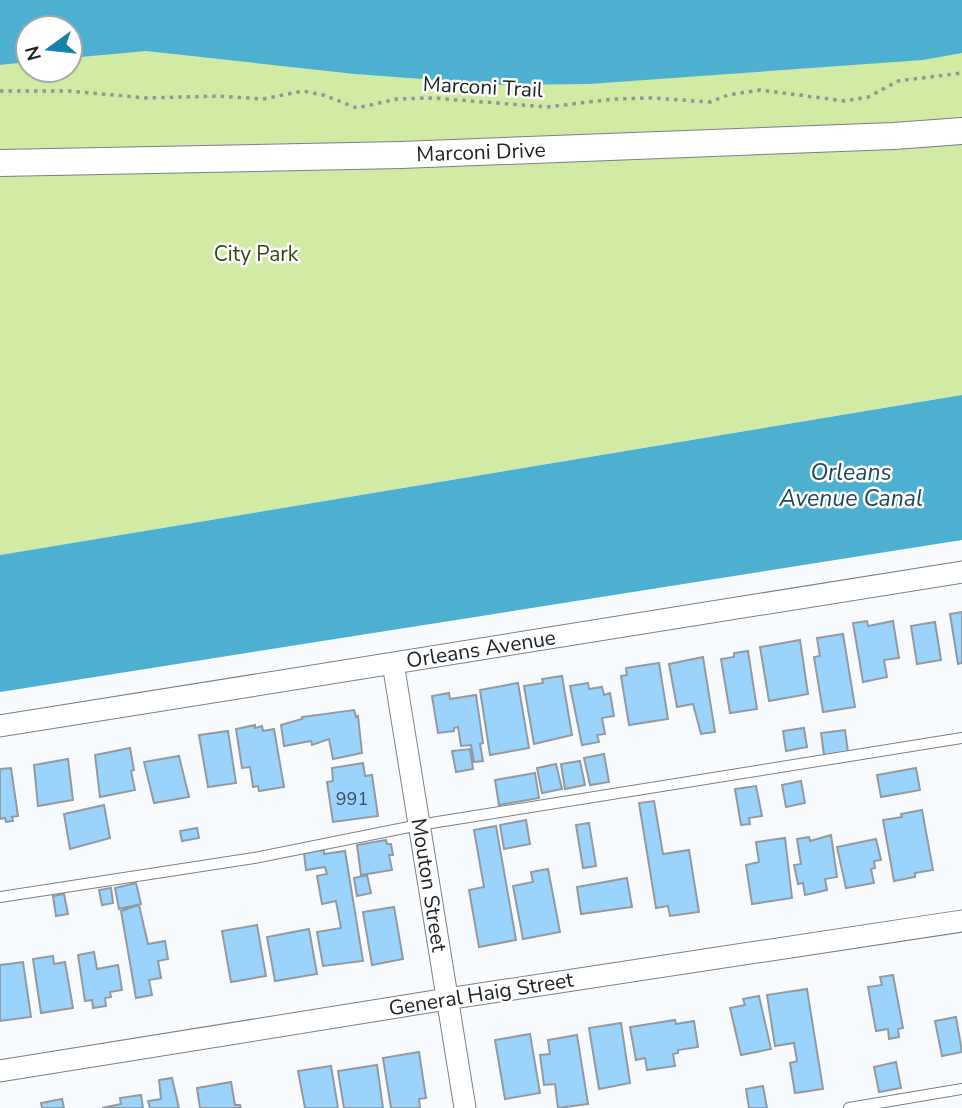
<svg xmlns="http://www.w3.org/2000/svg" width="962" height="1108" viewBox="0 0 962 1108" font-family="'Nunito Sans',sans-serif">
	<rect width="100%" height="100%" fill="#f7fbfd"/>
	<path fill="#d1eba4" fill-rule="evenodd" d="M 0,0 L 962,0 L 962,395 L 0,555 ZM 28,28 L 70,28 L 70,70 L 28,70 Z"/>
	<path fill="#4db0d1" d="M 0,0 L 962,0 L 962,53 L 923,60 L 589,84 L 503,85 L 355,74 L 146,51 L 70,58 L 70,28 L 28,28 L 28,62 L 0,65 Z
		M 962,395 L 962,540 L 0,692 L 0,555 Z"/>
	<path fill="#9ad3fc" stroke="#929aa1" stroke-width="2" d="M 962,612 L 962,663 L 958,664 L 950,614 Z
		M 867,621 L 868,626 L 893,621 L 899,658 L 884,660 L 887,677 L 863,682 L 853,623 Z
		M 935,622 L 941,660 L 917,664 L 911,626 Z
		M 843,634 L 855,707 L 823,712 L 814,657 L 820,656 L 817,638 Z
		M 800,640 L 808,694 L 769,701 L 760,647 Z
		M 748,651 L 757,709 L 730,713 L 721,659 L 734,657 L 734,653 Z
		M 703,657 L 715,732 L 701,734 L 693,704 L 677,707 L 669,664 Z
		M 659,663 L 668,719 L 629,725 L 621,676 L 627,675 L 626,668 Z
		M 562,676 L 572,735 L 534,744 L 524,686 L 543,683 L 542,679 Z
		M 518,683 L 529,748 L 490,755 L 480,690 Z
		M 588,683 L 589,689 L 602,687 L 604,695 L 610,693 L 614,716 L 602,718 L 605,734 L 597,735 L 599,742 L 582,745 L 570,686 Z
		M 449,693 L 450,699 L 476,695 L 483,743 L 480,744 L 483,761 L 474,762 L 471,745 L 461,746 L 458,727 L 454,728 L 454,731 L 438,733 L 432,696 Z
		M 354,710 L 356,717 L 358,716 L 362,753 L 333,759 L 329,739 L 312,745 L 311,741 L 284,746 L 281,725 L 302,719 L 302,717 Z
		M 255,725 L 255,728 L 262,726 L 263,731 L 274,729 L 284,787 L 259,791 L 258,786 L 253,787 L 250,767 L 242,768 L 236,729 Z
		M 804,728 L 807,747 L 786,751 L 783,731 Z
		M 845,730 L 848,752 L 824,755 L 821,733 Z
		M 228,731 L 236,783 L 208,787 L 199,735 Z
		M 130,748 L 134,770 L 131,771 L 135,790 L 100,797 L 95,755 Z
		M 470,749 L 473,769 L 456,772 L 452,751 Z
		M 604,754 L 609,782 L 590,785 L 584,758 Z
		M 179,756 L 189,797 L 154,803 L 144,762 Z
		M 68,759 L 73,800 L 38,806 L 34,765 Z
		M 580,761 L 585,785 L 565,789 L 561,764 Z
		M 363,763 L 365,776 L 372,775 L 378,816 L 333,822 L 327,782 L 333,781 L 332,768 Z
		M 556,764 L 562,789 L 542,793 L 537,768 Z
		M 11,768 L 18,816 L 12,817 L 13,821 L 6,822 L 5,818 L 0,819 L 0,769 Z
		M 916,768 L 920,790 L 881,797 L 877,775 Z
		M 535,773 L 539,798 L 499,805 L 495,780 Z
		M 801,781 L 805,803 L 786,807 L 782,785 Z
		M 756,786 L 762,816 L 749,818 L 750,824 L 741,825 L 735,789 Z
		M 654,801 L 663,854 L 689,850 L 699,912 L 670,916 L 668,906 L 656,908 L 639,803 Z
		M 104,805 L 110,838 L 70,849 L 64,814 Z
		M 922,810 L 933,870 L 915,873 L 915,877 L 894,881 L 883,820 L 902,817 L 901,814 Z
		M 526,820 L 530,844 L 504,849 L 500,825 Z
		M 589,823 L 596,866 L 583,868 L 576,825 Z
		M 496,826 L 516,940 L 479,947 L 469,890 L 484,887 L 474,830 Z
		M 197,828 L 199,838 L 182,841 L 180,831 Z
		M 831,835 L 837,877 L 825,879 L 827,890 L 805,895 L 803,883 L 798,884 L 794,865 L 801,864 L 797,839 L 809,837 L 810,841 Z
		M 785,838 L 792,898 L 752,904 L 746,865 L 759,862 L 756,842 Z
		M 876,839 L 881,860 L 874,861 L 875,868 L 871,869 L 874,883 L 846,888 L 837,847 Z
		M 386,840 L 387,844 L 391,844 L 393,855 L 389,855 L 392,870 L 361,875 L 357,845 Z
		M 324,850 L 324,854 L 345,851 L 363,961 L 323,966 L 317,932 L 341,928 L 336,901 L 322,904 L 317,876 L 327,874 L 325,867 L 306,870 L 304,853 Z
		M 548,869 L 560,932 L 523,939 L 513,886 L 533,882 L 531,872 Z
		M 367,875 L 371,893 L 357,896 L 354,878 Z
		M 627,878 L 632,907 L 581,914 L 577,887 Z
		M 136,883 L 141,904 L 119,909 L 115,888 Z
		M 111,888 L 113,903 L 102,905 L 99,890 Z
		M 64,894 L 68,914 L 56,916 L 53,896 Z
		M 139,905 L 148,944 L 165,941 L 168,959 L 158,961 L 161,978 L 149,980 L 152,995 L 136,998 L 121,911 Z
		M 394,907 L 403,959 L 372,965 L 363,912 Z
		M 257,925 L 266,976 L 231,982 L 222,931 Z
		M 309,929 L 317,974 L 275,981 L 267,937 Z
		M 94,952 L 97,969 L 118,965 L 122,990 L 110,992 L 111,997 L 105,998 L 106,1006 L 93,1008 L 92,1000 L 85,1001 L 78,955 Z
		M 53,956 L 54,964 L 65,962 L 73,1008 L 41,1013 L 33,959 Z
		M 23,962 L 31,1017 L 0,1021 L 0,965 Z
		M 893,975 L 903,1028 L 898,1029 L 899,1037 L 889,1039 L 888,1029 L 876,1031 L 868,987 L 882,985 L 880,977 Z
		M 807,989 L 823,1089 L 795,1093 L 790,1063 L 797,1061 L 794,1043 L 775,1046 L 767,995 Z
		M 759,996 L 771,1049 L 741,1055 L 730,1008 L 745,1005 L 743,999 Z
		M 956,1017 L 962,1052 L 942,1056 L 935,1021 Z
		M 675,1020 L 676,1024 L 694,1021 L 698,1047 L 678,1050 L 678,1053 L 673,1054 L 675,1066 L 647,1070 L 645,1058 L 636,1060 L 630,1027 Z
		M 621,1023 L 630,1083 L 599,1089 L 589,1028 Z
		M 530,1034 L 540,1093 L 505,1099 L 495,1040 Z
		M 577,1035 L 588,1104 L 558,1108 L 555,1084 L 544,1085 L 540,1055 L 550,1054 L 548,1040 Z
		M 419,1052 L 426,1098 L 419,1099 L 420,1108 L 391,1108 L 383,1058 Z
		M 896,1062 L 901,1088 L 879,1092 L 874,1067 Z
		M 377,1065 L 383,1108 L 344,1108 L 338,1071 Z
		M 331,1066 L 338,1108 L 305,1108 L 298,1071 Z
		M 172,1078 L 179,1108 L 150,1108 L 148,1101 L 161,1099 L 159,1080 Z
		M 231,1082 L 235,1105 L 240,1105 L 241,1108 L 200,1108 L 197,1088 Z
		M 763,1086 L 767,1108 L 749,1108 L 746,1089 Z
		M 141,1095 L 143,1108 L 102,1108 L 121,1104 L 120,1098 Z
		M 62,1099 L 64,1108 L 42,1108 L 41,1103 Z"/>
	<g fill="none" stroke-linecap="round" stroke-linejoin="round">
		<defs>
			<path id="service" d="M 0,897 L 254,858 L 419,825 L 962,738
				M 849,1108 L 962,1089"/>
			<path id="minor" d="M 393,663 L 465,1108
				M 0,726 L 962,572
				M 0,1071 L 447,999 L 962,921"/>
			<path id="tertiary" d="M 0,163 L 401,155 L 894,136 L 962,131"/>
		</defs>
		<use href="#service" stroke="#788087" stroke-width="12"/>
		<use href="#minor" stroke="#788087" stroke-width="23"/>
		<use href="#tertiary" stroke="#788087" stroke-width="28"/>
		<path stroke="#929698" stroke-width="3.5" stroke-dasharray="3.5 5" stroke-linecap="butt" d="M 0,91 L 69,91 L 146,98 L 218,96 L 263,99 L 303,91 L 323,95 L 357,108 L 397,99 L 433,98 L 547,107 L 614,99 L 652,98 L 710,102 L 728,95 L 760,90 L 845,101 L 868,97 L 898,81 L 962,73"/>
		<use href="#service" stroke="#fff" stroke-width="10"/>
		<use href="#minor" stroke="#fff" stroke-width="21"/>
		<use href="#tertiary" stroke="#fff" stroke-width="26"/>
	</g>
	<g text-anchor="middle" stroke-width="5" stroke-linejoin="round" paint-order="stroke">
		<g font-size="18" fill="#3e4f5c">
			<text x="352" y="805">991</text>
		</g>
		<g font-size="21" fill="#202326" stroke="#fff">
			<text transform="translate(483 87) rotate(3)" y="7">Marconi Trail</text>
			<text transform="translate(481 152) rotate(-2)" y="7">Marconi Drive</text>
			<text transform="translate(481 649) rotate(-9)" y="7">Orleans Avenue</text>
			<text transform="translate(429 885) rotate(81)" y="7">Mouton Street</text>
			<text transform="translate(481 994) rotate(-9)" y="7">General Haig Street</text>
		</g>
		<g font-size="21" fill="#364711" stroke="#fff">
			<text x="256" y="261">City Park</text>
		</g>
		<g font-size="23" font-style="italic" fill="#1d4857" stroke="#fff">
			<text x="851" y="480">Orleans<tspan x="851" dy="26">Avenue Canal</tspan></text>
		</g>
	</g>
	<g transform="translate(49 49) rotate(255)"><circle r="33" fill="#ffffff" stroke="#a6a7a8" stroke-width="2"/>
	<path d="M0-5L12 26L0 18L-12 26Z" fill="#1a81ab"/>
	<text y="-10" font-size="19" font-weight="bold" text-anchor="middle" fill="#202326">N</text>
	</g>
</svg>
